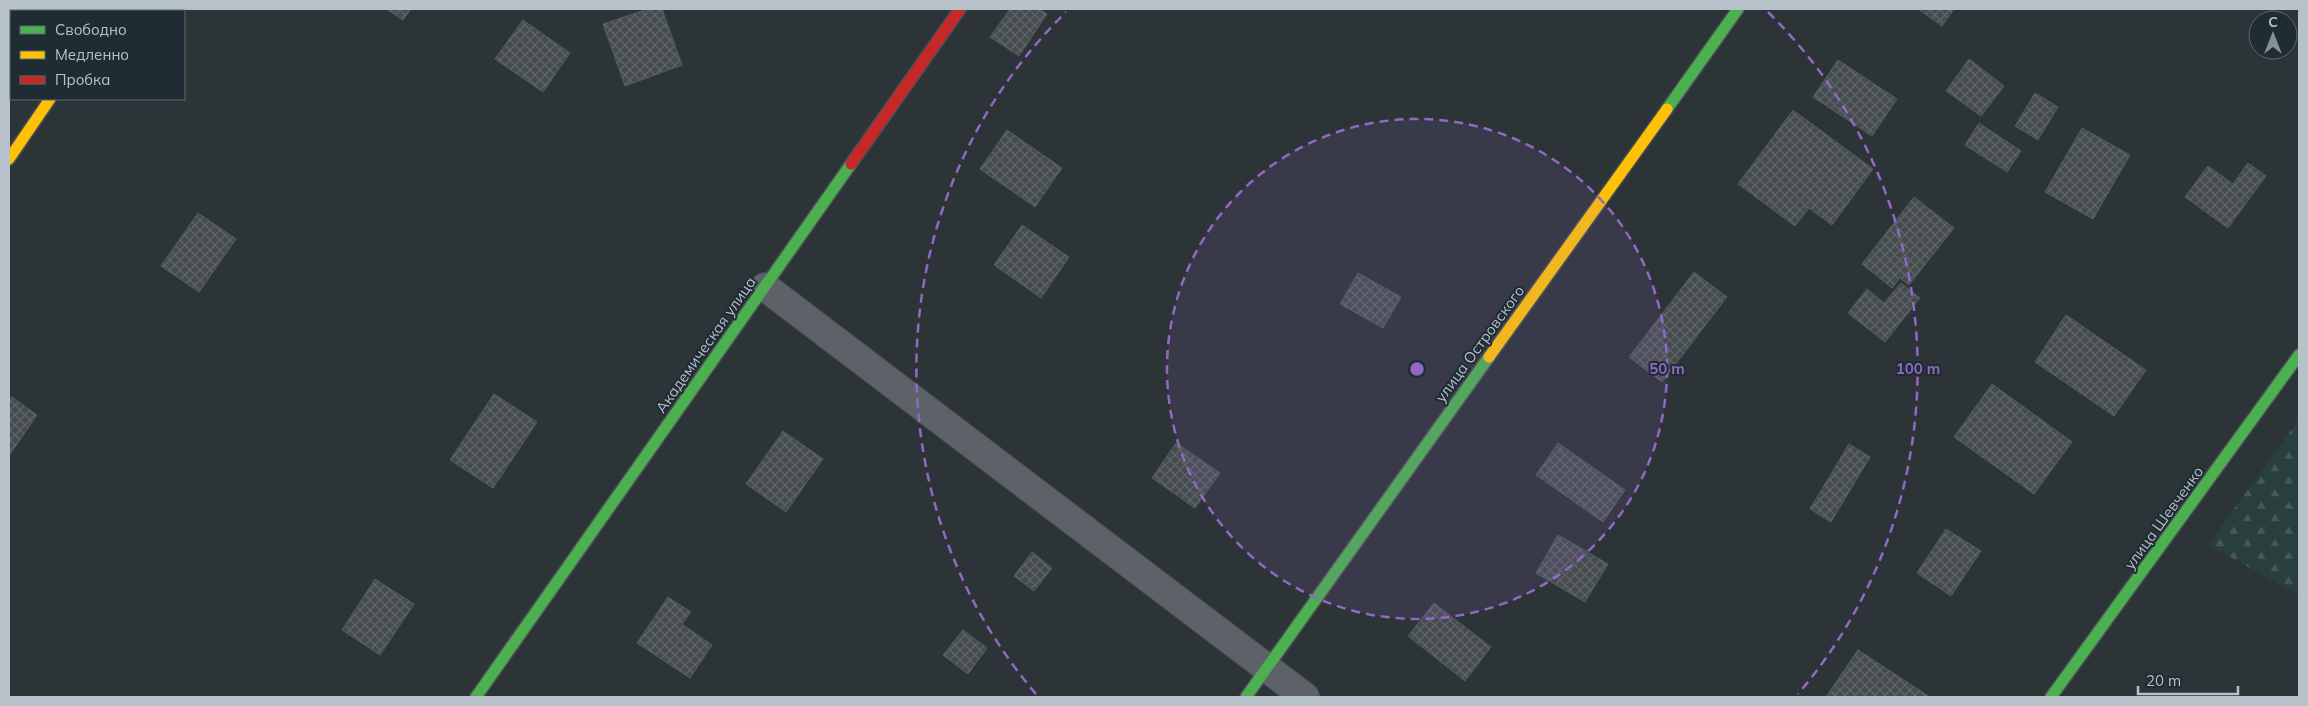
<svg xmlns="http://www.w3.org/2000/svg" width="2308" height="706" viewBox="0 0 2308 706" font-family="Mulish,sans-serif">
	<defs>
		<pattern id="forest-firs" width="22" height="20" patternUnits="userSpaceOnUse" patternTransform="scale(1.25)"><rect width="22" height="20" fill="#293f3d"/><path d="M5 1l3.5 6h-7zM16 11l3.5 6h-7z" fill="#465958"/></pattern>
		<pattern id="building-cross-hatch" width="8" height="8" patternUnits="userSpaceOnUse" patternTransform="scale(1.25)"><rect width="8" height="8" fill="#454c50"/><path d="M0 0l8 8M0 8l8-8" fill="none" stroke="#5e6468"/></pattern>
	</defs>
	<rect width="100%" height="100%" fill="#2c3438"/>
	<path fill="url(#forest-firs)" d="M 2299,419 L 2299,595 L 2208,545 Z"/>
	<path fill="url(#building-cross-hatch)" stroke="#545c5f" d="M 386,9 L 411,9 L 403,20 Z
		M 648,9 L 662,9 L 682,65 L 625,86 L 603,24 Z
		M 1010,9 L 1039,9 L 1047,14 L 1019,56 L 990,37 Z
		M 1918,9 L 1954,9 L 1942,26 Z
		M 523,20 L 570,53 L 543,92 L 495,59 Z
		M 1969,59 L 2004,86 L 1981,116 L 1946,91 Z
		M 1838,60 L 1897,99 L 1872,136 L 1813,97 Z
		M 2035,93 L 2058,107 L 2038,140 L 2015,126 Z
		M 1793,110 L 1873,169 L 1832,225 L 1809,208 L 1795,226 L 1738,184 Z
		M 1979,123 L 2021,151 L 2007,172 L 1965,145 Z
		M 2082,128 L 2130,155 L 2093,219 L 2045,192 Z
		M 1007,130 L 1062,168 L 1035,207 L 980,169 Z
		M 2248,163 L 2266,176 L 2228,228 L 2185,197 L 2208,166 L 2233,184 Z
		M 1914,197 L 1954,228 L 1909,285 L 1900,278 L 1892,288 L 1862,264 Z
		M 198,213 L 236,239 L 199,292 L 161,266 Z
		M 1022,225 L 1069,257 L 1041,298 L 994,265 Z
		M 1694,272 L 1727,297 L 1662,382 L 1629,357 Z
		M 1358,273 L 1401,297 L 1383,328 L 1340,304 Z
		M 1901,283 L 1920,298 L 1885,342 L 1848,313 L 1867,289 L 1884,303 Z
		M 2066,315 L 2146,370 L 2114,416 L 2035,362 Z
		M 1992,384 L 2072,442 L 2034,494 L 1954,437 Z
		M 494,394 L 537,422 L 493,488 L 450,460 Z
		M 12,397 L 37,415 L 9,456 L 9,402 Z
		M 783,431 L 823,459 L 786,512 L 746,484 Z
		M 1176,443 L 1220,473 L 1195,508 L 1152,478 Z
		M 1558,443 L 1625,490 L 1603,522 L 1536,475 Z
		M 1849,444 L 1870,457 L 1831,522 L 1810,509 Z
		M 1946,529 L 1981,551 L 1951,596 L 1917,573 Z
		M 1558,535 L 1608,564 L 1585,602 L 1536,573 Z
		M 1032,552 L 1052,568 L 1034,591 L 1014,576 Z
		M 375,579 L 414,604 L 380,655 L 342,630 Z
		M 668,597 L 691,612 L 682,624 L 712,645 L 690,678 L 637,643 Z
		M 1434,603 L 1491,647 L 1465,681 L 1408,636 Z
		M 963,630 L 987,648 L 968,674 L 943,655 Z
		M 1858,650 L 1930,697 L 1826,697 Z"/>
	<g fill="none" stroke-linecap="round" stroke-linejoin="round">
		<defs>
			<path id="street" d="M 111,11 L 112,9
				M 765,287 L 1305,697"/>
			<path id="fast" d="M 1667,109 L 1738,9
				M 476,697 L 851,164
				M 1246,697 L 1489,357
				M 2051,697 L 2299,355"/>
			<path id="slow" d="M 9,159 L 50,99
				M 1489,357 L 1667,109"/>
			<path id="jam" d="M 851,164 L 960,9"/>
		</defs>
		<use href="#street" stroke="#4a5053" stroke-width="30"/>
		<use href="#fast" stroke="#4a5053" stroke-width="14"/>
		<use href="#slow" stroke="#4a5053" stroke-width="14"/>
		<use href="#jam" stroke="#4a5053" stroke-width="14"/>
		<use href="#street" stroke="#5c6267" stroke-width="28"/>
		<use href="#fast" stroke="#4caf50" stroke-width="11"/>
		<use href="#slow" stroke="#ffc107" stroke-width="11"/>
		<use href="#jam" stroke="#c62828" stroke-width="11"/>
	</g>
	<circle cx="1417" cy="369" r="250" fill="#9368c3" fill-opacity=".12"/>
	<g fill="none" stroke="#9368c3" stroke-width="2.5" stroke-dasharray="9 6">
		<circle cx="1417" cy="369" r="250"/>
		<path d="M1036 694A501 501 0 0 1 1066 12M1768 12A501 501 0 0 1 1798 694"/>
	</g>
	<g text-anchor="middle" stroke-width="4" stroke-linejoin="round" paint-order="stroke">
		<g font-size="15" fill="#b7c1c9" stroke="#1f2c33">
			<text transform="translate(1480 344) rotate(-54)" y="5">улица Островского</text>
			<text transform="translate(706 345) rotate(-55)" y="5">Академическая улица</text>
			<text transform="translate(2164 518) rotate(-54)" y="5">улица Шевченко</text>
		</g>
	</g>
	<circle cx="1417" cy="369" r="8" fill="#9368c3" stroke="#1f2c33" stroke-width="2.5"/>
	<g font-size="15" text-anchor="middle" font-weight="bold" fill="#9368c3" stroke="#1f2c33" stroke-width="4" stroke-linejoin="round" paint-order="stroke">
		<text x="1667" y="374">50 m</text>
		<text x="1918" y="374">100 m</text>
	</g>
	<rect width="2308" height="706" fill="none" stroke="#b7c1c9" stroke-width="20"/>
	<rect x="10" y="10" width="175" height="90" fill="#1f2c33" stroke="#5c686f"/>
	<rect x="20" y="26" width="25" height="8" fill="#4caf50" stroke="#5c686f"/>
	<text x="55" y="35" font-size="15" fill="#b7c1c9">Свободно</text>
	<rect x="20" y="51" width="25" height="8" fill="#ffc107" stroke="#5c686f"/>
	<text x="55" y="60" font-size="15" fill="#b7c1c9">Медленно</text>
	<rect x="20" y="76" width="25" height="8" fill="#c62828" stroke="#5c686f"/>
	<text x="55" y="85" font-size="15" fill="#b7c1c9">Пробка</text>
	<g transform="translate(2273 35)"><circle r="24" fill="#1f2c33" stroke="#5c686f"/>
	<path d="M0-4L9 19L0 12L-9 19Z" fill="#869096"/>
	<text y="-8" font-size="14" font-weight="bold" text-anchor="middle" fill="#b7c1c9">С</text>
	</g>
	<path d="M2138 686v8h100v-8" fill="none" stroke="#b7c1c9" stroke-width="2.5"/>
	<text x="2146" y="686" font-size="15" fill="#b7c1c9" stroke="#1f2c33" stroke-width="4" paint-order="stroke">20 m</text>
</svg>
